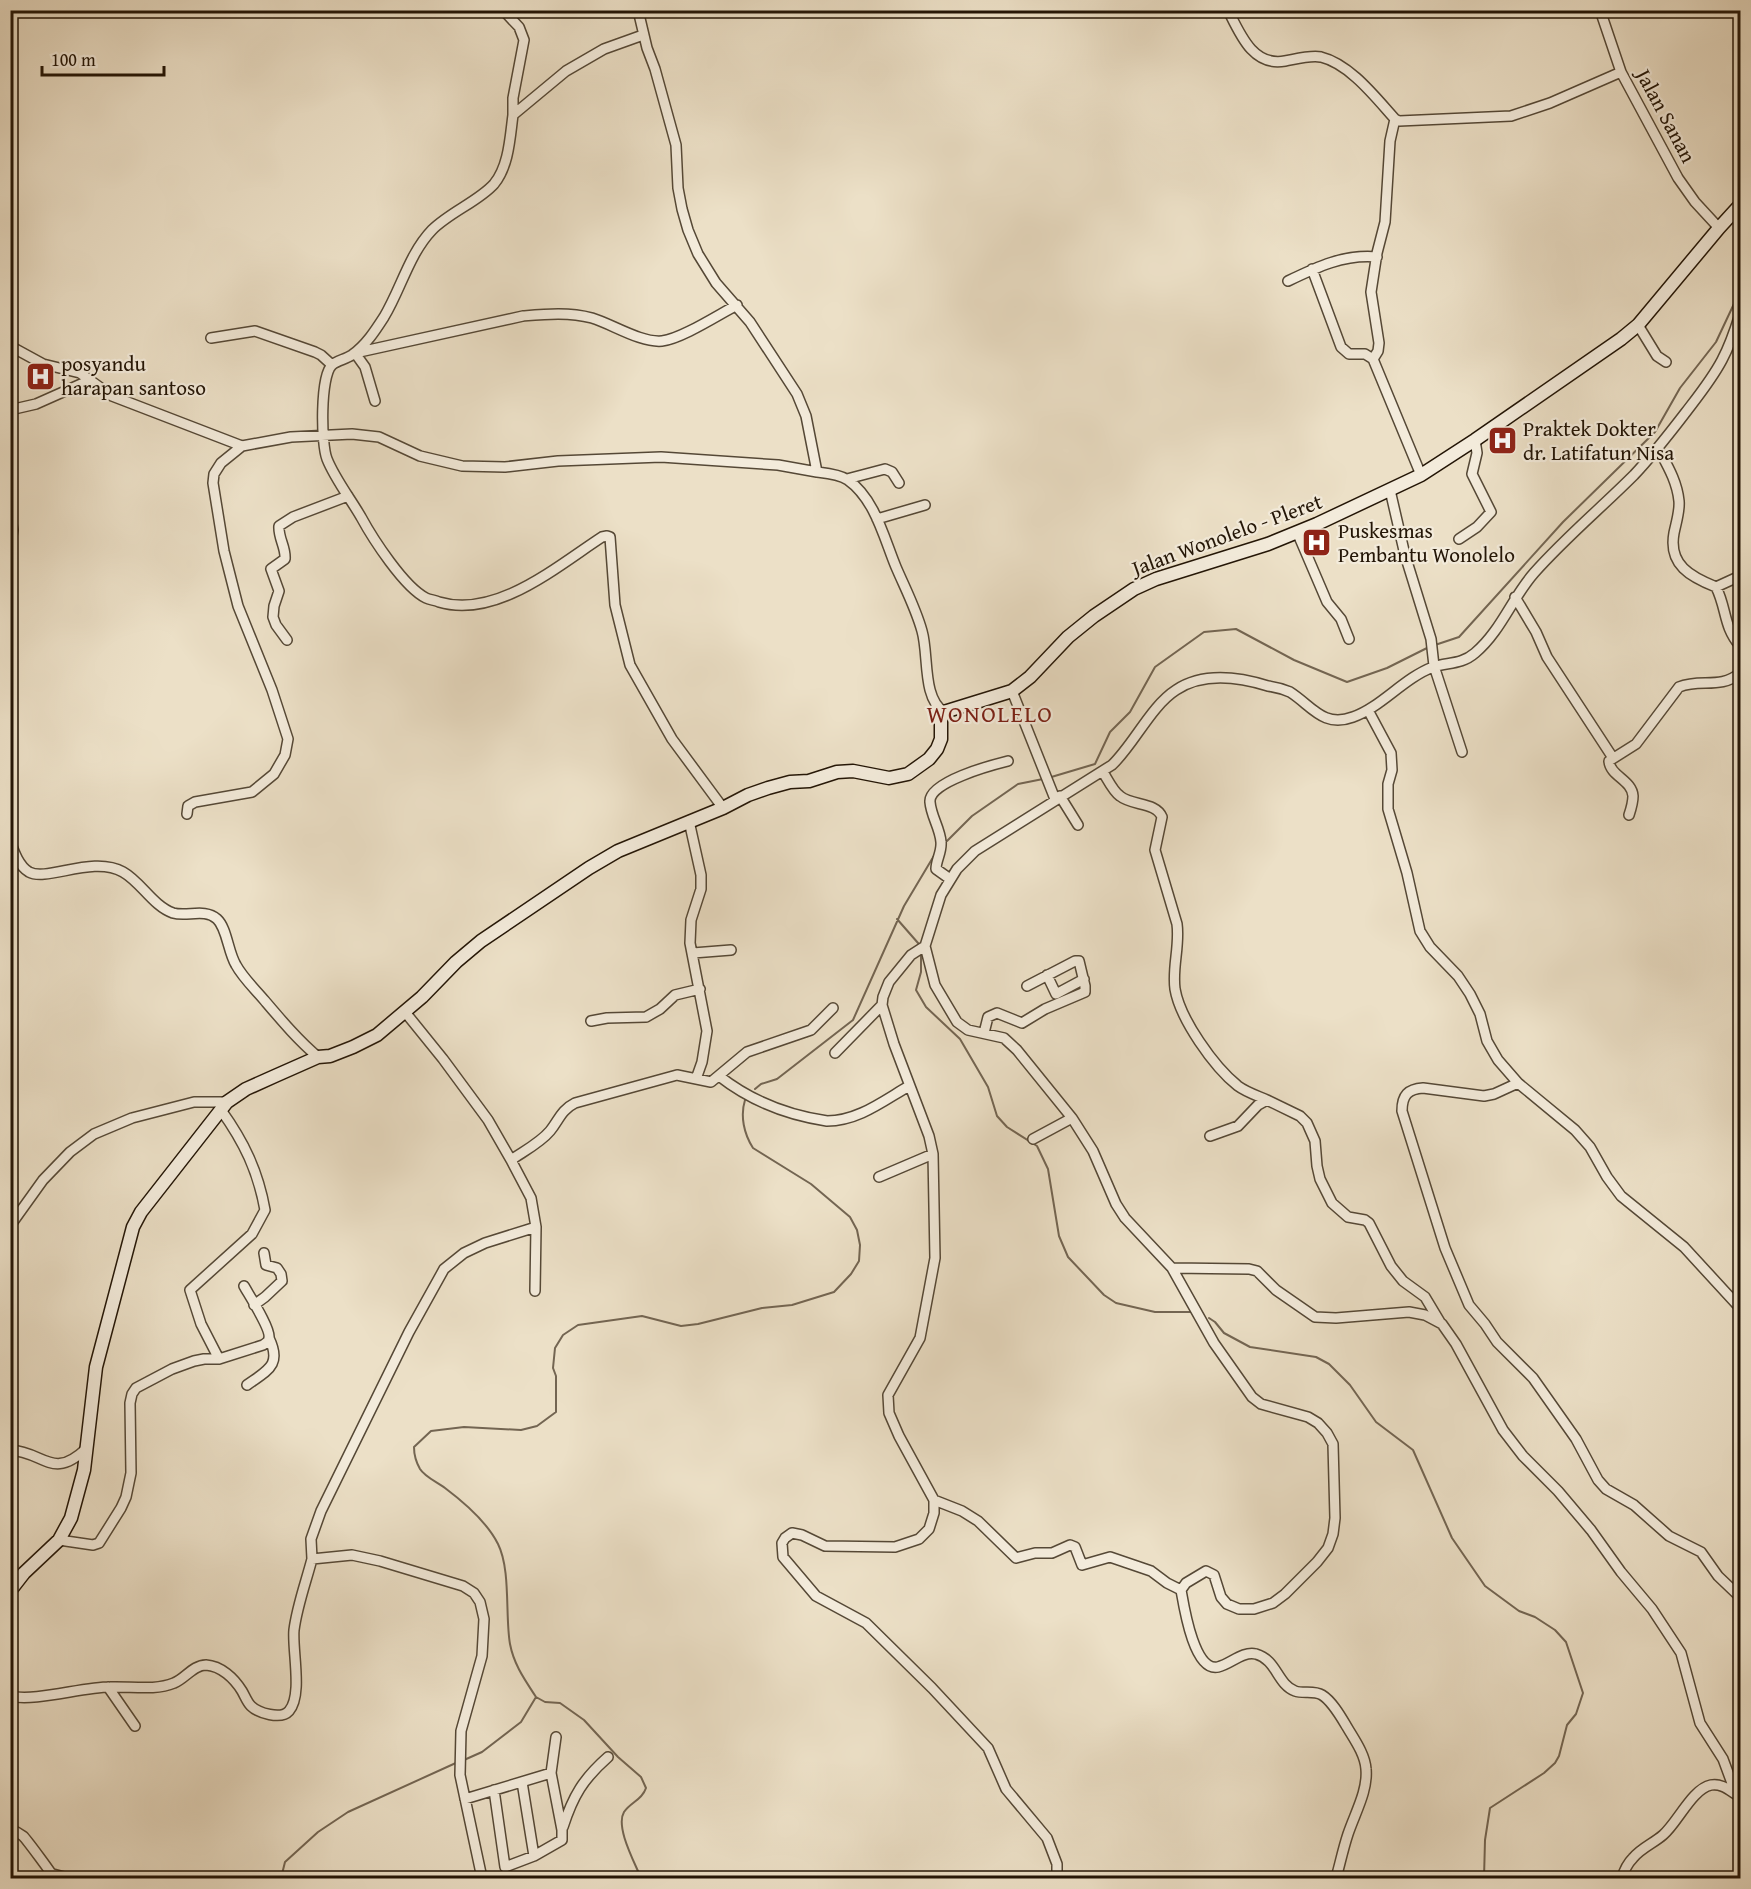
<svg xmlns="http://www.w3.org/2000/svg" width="1751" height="1889" viewBox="0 0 1751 1889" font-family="'Gentium Book Plus',serif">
	<rect width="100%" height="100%" fill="#ece0c7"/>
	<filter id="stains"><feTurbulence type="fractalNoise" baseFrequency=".00333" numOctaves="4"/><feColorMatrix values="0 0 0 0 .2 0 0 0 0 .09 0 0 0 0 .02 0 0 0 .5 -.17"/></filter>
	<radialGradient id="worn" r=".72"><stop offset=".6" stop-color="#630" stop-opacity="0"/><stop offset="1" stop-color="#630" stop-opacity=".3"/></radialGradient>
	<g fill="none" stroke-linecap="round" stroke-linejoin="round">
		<path stroke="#736552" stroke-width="2" d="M 1435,645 L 1459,637 L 1563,522 L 1655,432 L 1680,388 L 1716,342 L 1740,291
			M 1048,778 L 1095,764 L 1110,732 L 1130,712 L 1155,667 L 1204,632 L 1236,629 L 1294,660 L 1347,682 L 1387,668 L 1429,647
			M 947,841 L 972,816 L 1018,784 L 1043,779
			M 897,919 L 918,943
			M 921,953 L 921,972 L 916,990 L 926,1007 L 960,1039 L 988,1087 L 997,1116 L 1007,1127 L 1037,1146 L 1048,1169 L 1059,1236 L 1068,1257 L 1104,1295 L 1116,1303 L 1155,1312 L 1194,1312
			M 755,1089 L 761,1084 L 777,1079 L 853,1020 L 904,906 L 935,854
			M 1209,1318 L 1215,1322 L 1224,1333 L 1250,1347 L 1316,1357 L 1329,1364 L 1350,1385 L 1376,1422 L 1413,1450 L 1452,1538 L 1485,1586 L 1519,1611 L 1535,1617 L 1555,1630 L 1566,1642 L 1583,1693 L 1576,1714 L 1567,1725 L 1559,1756 L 1555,1763 L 1544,1773 L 1490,1808 L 1485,1840 L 1484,1878
			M 536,1697 L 545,1702 L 560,1703 L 584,1720 L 618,1757 L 641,1777 L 646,1788 C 642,1800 631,1802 624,1812 C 615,1827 635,1863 641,1878
			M 464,1760 L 482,1752 L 521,1722 L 536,1697 C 525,1680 514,1665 510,1644 C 505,1616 511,1570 498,1544 C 487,1522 465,1503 445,1488 C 437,1482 425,1477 420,1469 C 416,1462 414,1454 414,1447 L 431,1431 L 464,1427 L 521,1430 L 537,1426 L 556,1412 L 556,1376 L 553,1368 L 555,1348 L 563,1335 L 578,1325 L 642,1316 L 681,1326 L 698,1324 L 762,1308 L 792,1305 L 834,1292 L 851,1274 L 859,1261 L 860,1245 L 857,1230 L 850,1217 L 811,1184 L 753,1148 C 744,1134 740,1116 745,1100
			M 281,1878 L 285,1862 L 318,1832 L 348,1812 L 458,1762"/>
		<defs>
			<path id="street" d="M 503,10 L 519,27 L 524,40 L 513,98 L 513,115
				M 638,10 L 647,48 L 655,69 L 676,145 L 678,188 L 682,209 L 688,230 L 698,254 L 716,283 L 750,322 L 797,394 L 806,416 L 817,472 C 826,473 839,474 848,480 C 875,499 884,538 896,567 C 905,588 916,609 922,631 C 929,655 922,698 944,712
				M 1228,10 C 1240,34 1253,67 1285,61 C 1296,59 1310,55 1321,57 C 1350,64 1376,98 1395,119 L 1399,121 L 1511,116 L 1550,103 L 1621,72
				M 1600,10 L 1621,72 L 1678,178 L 1695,202 L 1719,228
				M 643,35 L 604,49 L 566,71 L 513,115 C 510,137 509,166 494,184 C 479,201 450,212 432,230 C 409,254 401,289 384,317 C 375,331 366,345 352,355 C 346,359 336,361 332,365 C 320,376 321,444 327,459 C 335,479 350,498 361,517 C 373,539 404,587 426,598 C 430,600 435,600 439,602 C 496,619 556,567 602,537 L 607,536 L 610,537 L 615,605 L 630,665 L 672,739 L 723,808
				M 1312,269 L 1341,347 L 1349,354 L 1365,354 L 1373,359 L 1421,475
				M 1288,281 C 1317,267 1344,254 1377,257
				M 1638,325 L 1657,356 L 1666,362
				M 211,338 L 255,331 L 315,352 L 321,355 L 332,365
				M 10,346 L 43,364 L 80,373 L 112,396 L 242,446
				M 1373,359 L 1378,351 L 1379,343 L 1371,292 L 1377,253 L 1385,222 L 1390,141 L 1395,119
				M 375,401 L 365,367 L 355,353 L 523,316 C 547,314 569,312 592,318 C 612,324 641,343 662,341 C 681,339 718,315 737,305
				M 10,410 L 36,404 L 90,380
				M 1658,448 C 1667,465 1677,481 1679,501 C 1680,511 1676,523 1674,533 C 1668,565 1691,577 1716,587 L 1740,576
				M 847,479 L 885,469 L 892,472 L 899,483
				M 1390,490 L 1405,555 L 1431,639 L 1434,666 L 1462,752
				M 10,513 L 13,530 L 10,547
				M 877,519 L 925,505
				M 1297,532 L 1327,602 L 1341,619 L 1349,639
				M 1459,539 L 1477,527 L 1491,512 L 1472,474 L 1477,453 L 1475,440
				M 1716,587 C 1727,609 1723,626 1740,646
				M 1515,597 L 1536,632 L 1547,657 L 1613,758
				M 287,640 L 276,625 L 273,617 L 274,606 L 279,591 L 271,569 L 285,559 C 286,547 278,538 279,526 L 293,517 L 348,496
				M 1012,691 L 1055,799
				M 1368,710 L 1391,753 L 1392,770 L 1388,784 L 1388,809 L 1407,873 L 1420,931 L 1430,947 L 1458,976 L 1470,994 L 1480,1014 L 1487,1041 L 1498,1060 L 1518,1083 L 1575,1130 L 1590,1147 L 1607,1177 L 1621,1196 L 1684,1247 L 1740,1308
				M 1103,772 C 1108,780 1113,791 1120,796 C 1132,806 1156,802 1162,817 L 1155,850 L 1177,924 C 1180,946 1172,967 1175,989 C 1180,1019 1214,1067 1238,1086 C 1246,1092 1258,1096 1267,1100
				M 1060,796 L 1078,825
				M 187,814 L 188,806 L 195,802 L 252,792 L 274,774 L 285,755 L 288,739 L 272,690 L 238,606 L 224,551 L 213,483 L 214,474 L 221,463 L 242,446 L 291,437 L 352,434 L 379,437 L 420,456 L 462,466 L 505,467 L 558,461 L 661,457 L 778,465 L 817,472
				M 1629,815 C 1631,809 1633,802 1633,796 C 1632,780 1610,776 1609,761 L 1636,744 L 1679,687 C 1701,678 1720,690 1740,673
				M 689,821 L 701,875 L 701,889 L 691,920 L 690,943 L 707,1031 L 702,1062 L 696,1079
				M 10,841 C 14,852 19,866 29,872 C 47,882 93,855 123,872 C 141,882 153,906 173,913 C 187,917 205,908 217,919 C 227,928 228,952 236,965 C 243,978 255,989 265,1001 C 282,1021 298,1040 318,1057
				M 950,879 L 936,869 C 936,860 942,852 941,842 C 940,828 931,816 930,802 C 928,782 992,765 1008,761
				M 925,946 L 911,955 L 889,982 L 883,997 L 882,1005 L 894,1044 L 929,1136 L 933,1154 L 935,1258 L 920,1338 L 888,1395 L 889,1413 L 899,1436 L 934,1500 L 934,1513 L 929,1529 L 919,1539 L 895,1547 L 825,1546 L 802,1535 L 792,1533 L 785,1538 L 782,1543 L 783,1557 L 816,1596 L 866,1623 L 932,1688 L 988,1748 L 1006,1789 L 1047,1838 L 1057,1864 L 1057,1878
				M 693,953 L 731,950
				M 1047,975 L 1056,994 L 1084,979
				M 591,1021 L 607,1018 L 646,1017 L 660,1009 L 675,995 L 700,989
				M 984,1033 L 988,1017 L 997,1013 L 1022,1023 L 1045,1009 L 1085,992 L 1085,986 L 1079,961 L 1075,961 L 1027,986
				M 835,1053 L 882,1005
				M 719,1076 C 751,1101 786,1115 827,1121 C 858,1121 883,1101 909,1086
				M 1518,1083 L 1494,1094 L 1484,1096 L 1423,1088 C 1408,1089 1402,1095 1402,1111 L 1445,1248 L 1469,1305 L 1485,1324 L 1497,1342 L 1533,1378 L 1576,1439 L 1598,1480 L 1606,1489 L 1634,1505 L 1669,1536 L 1701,1552 L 1718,1576 L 1740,1597
				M 1210,1136 L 1238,1126 L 1258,1105 L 1267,1100 L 1300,1116 L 1307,1123 L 1315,1141 L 1317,1166 L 1320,1179 L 1332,1203 L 1348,1217 L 1365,1220 L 1369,1223 L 1391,1266 L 1403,1281 L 1425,1297 L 1440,1322
				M 1033,1139 L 1072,1118
				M 511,1160 C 524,1151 540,1143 550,1131 C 559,1120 561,1110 575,1103 L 677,1075 L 711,1082 L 747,1052 L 811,1030 L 833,1008
				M 879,1177 L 933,1154
				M 10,1226 L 43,1180 L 70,1152 L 94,1134 L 132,1118 L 194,1102 L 227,1102
				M 1172,1268 L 1249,1269 L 1257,1271 L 1276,1290 L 1315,1317 L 1336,1318 L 1409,1312 L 1425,1315 L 1442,1324 L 1456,1344 L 1503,1430 L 1523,1456 L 1558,1491 L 1591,1530 L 1621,1572 L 1652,1609 L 1681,1653 L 1700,1723 L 1723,1759 L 1736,1794
				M 535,1291 L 536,1227
				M 254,1305 L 265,1297 L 282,1281 L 281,1274 L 277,1268 L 266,1265 L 264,1253
				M 219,1359 L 201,1324 L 190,1290 L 252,1234 L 265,1210 C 258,1171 244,1142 221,1110
				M 247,1385 C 268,1370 282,1365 269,1338
				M 10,1450 C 45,1452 52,1481 87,1448
				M 934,1500 L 962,1511 L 978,1521 L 1016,1558 L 1035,1553 L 1052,1553 L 1070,1545 L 1075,1547 L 1082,1565 L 1110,1557 L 1151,1571 L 1167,1583 L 1181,1590
				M 59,1540 L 93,1545 L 99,1543 L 121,1508 L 126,1497 L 131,1473 L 130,1403 L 132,1394 L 136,1388 L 172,1369 L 194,1361 L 204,1359 L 219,1359 L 263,1345 C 266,1343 269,1341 269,1338 C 271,1329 249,1295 244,1286
				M 312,1559 L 311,1539 L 321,1511 L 409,1332 L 444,1269 L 464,1253 L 485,1243 L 536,1227 L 531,1198 L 511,1160 L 488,1120 L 443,1059 L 405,1012
				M 108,1687 L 135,1726
				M 10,1696 C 35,1702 82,1687 110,1687 C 130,1686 155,1691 174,1683 C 185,1679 193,1665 206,1665 C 221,1666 234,1678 242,1691 C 245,1696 247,1702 251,1706 C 258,1713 281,1720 289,1711 C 303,1695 292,1650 294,1630 C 297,1606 306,1582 312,1559 L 352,1555 L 380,1561 L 463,1586 L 474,1593 L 480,1602 L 484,1619 L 482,1656 L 461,1731 L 460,1775 L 482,1878
				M 522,1782 L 534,1856
				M 494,1790 L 505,1867 L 534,1856 L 562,1840 L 562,1830 L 551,1773
				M 465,1799 L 551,1773 L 556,1737
				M 563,1827 C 573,1796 583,1779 608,1757
				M 10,1829 C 15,1831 19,1833 23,1836 C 27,1840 53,1875 54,1878
				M 53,1874 L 68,1878
				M 1336,1878 C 1340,1864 1343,1849 1348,1834 C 1355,1813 1368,1791 1366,1769 C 1365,1754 1354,1739 1347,1727 C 1341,1717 1332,1701 1322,1695 C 1314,1690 1303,1694 1295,1691 C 1277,1684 1277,1660 1256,1654 C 1242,1651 1231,1664 1218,1667 C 1194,1672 1184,1607 1181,1590 L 1186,1583 L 1206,1571 L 1214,1575 L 1221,1597 L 1227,1604 L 1239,1609 L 1254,1609 L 1273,1603 L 1285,1594 L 1317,1562 L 1328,1548 L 1333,1534 L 1335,1518 L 1333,1444 L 1327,1433 L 1318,1423 L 1308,1417 L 1261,1404 L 1252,1397 L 1214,1343 L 1172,1268 L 1125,1218 L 1116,1204 L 1093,1151 L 1072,1118 L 1017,1050 L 1004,1038 L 968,1030 L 957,1022 L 935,985 L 925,946 L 941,895 L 957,869 L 975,851 L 1112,765 C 1134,744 1151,706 1176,690 C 1203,672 1239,677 1268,686 C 1275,687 1283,689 1290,692 C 1312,706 1323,728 1353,717 C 1380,708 1404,678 1433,667 C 1448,662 1461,665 1475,653 C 1501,631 1512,598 1534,573 C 1565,538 1601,508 1634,475 C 1653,455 1669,434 1686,412 C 1699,395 1712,379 1722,360 C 1730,345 1735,330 1740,314
				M 1622,1878 C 1624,1871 1628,1863 1633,1858 C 1641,1848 1654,1843 1663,1835 C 1678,1822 1692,1789 1711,1785 C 1721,1783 1729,1790 1737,1795"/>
			<path id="secondary" d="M 10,1591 L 24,1573 L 59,1540 L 71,1518 L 84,1470 L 96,1367 L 133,1227 L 141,1212 L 227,1102 L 246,1089 L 275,1076 L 318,1057 L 330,1056 L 353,1047 L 377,1035 L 422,997 L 456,962 L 481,941 L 589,868 L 618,851 L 723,808 L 748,795 L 768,788 L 790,782 L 809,781 L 837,772 L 853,771 L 889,778 L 908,774 L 929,759 L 937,749 L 941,739 L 941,720 L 944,712 L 1012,691 L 1030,677 L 1068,637 L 1094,616 L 1134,589 L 1156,579 L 1268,544 L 1317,524 L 1421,475 L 1475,440 L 1621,339 L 1638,325 L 1719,228 L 1740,205"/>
		</defs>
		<use href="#street" stroke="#554836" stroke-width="12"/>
		<use href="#secondary" stroke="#231506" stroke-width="15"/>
		<use href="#street" stroke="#f3ebdb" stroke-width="9"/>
		<use href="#secondary" stroke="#f3ebdb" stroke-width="12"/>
	</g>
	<defs>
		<symbol id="hospital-square" viewBox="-11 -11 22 22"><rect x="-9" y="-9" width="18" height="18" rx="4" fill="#8f2418" stroke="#f3ebdb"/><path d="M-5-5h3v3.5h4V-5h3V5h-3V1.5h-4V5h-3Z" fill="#fff"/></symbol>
	</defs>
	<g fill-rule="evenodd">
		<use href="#hospital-square" x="24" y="360" width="33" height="33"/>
		<use href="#hospital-square" x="1486" y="424" width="33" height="33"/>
		<use href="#hospital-square" x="1300" y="526" width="33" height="33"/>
	</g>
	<g text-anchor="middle" stroke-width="4.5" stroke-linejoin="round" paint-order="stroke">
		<g font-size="21" fill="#231506" stroke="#f3ebdb">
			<text transform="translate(1666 116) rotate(62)" y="7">Jalan Sanan</text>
			<text transform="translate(1227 535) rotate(-20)" y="7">Jalan Wonolelo - Pleret</text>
		</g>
		<g font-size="21" fill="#231506" stroke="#f3ebdb" text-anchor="start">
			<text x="61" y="371">posyandu<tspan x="61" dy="24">harapan santoso</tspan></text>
			<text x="1523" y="436">Praktek Dokter<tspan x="1523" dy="24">dr. Latifatun Nisa</tspan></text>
			<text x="1338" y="538">Puskesmas<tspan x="1338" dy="24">Pembantu Wonolelo</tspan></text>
		</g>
		<g font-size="24" letter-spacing="1.5" fill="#7a1f14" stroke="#f3ebdb">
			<text x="990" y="722">WONOLELO</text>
		</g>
	</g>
	<rect width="1751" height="1889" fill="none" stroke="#ece0c7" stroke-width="36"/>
	<rect x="12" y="12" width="1727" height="1865" fill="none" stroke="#231506" stroke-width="3"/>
	<rect x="18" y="18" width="1715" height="1853" fill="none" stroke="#231506" stroke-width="1.5"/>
	<path d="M42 66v9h122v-9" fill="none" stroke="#231506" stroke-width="3"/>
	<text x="51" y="66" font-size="18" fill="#231506" stroke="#f3ebdb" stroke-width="4.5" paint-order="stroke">100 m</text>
	<rect width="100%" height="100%" filter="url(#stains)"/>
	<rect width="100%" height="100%" fill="url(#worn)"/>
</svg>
